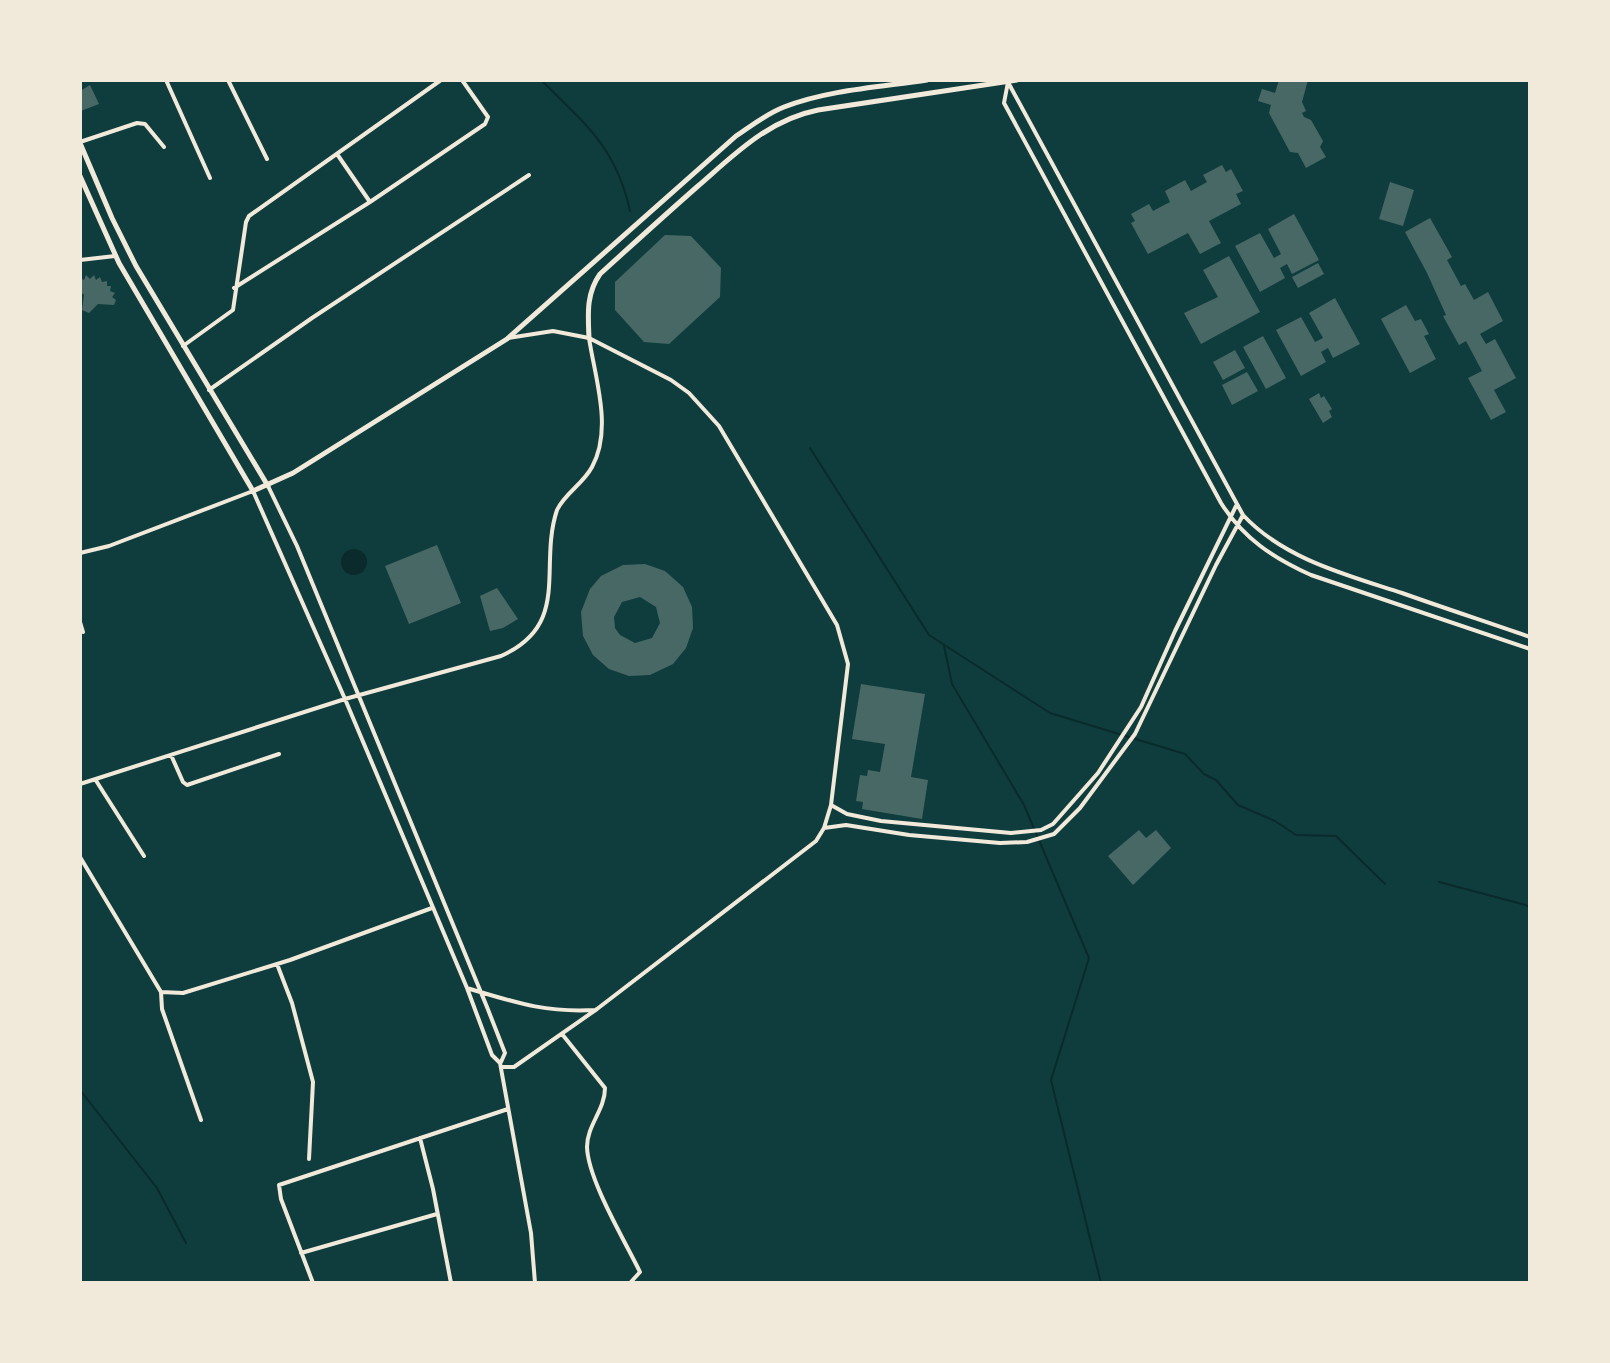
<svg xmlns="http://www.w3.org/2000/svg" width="1610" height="1363" viewBox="0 0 1610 1363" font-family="Roboto,sans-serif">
	<rect width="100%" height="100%" fill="#0f3d3e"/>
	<path fill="#0a2a2b" d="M341 562a13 13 0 1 1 26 0a13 13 0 1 1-26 0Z"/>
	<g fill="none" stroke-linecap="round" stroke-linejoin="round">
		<path stroke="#0a2a2b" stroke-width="2" d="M 541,80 C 585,124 616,147 630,211
			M 810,448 L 929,635 L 1050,713 L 1185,754 L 1204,774 L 1216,780 L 1238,805 L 1275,821 L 1296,835 L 1336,836 L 1385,884
			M 944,646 L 952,684 L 1024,805 L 1089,958 L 1051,1080 L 1101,1283
			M 1439,882 L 1526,905 L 1530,908
			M 80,1090 L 157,1188 L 186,1243"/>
	</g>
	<path fill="#486865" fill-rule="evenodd" d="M 1279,80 L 1308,80 L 1302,102 L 1306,111 L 1302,113 L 1304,117 L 1311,120 L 1323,141 L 1320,147 L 1326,157 L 1306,168 L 1298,153 L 1290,152 L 1269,113 L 1271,105 L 1258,101 L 1262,89 L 1275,93 Z
		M 90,85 L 99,104 L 81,111 L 80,91 Z
		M 1222,165 L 1226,172 L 1231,169 L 1243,191 L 1236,194 L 1241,204 L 1209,221 L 1221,243 L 1200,254 L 1188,233 L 1148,254 L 1131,223 L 1135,221 L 1131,214 L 1149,204 L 1153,211 L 1170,202 L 1165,191 L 1185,180 L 1191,191 L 1207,182 L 1203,175 Z
		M 1390,182 L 1414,190 L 1403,226 L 1379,219 Z
		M 1294,214 L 1319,260 L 1292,274 L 1287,264 L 1280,268 L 1285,278 L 1260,292 L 1235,246 L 1260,233 L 1274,258 L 1281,254 L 1268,229 Z
		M 1430,218 L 1452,257 L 1447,260 L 1461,286 L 1465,284 L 1474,300 L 1488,292 L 1503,321 L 1480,334 L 1486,344 L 1495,339 L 1516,378 L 1494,390 L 1506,412 L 1491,420 L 1468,378 L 1482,371 L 1466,341 L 1459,345 L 1443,316 L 1446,315 L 1427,273 L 1405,232 Z
		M 665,235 L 691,236 L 721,268 L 720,297 L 669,344 L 644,342 L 615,310 L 615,282 Z
		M 1229,256 L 1260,312 L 1201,344 L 1184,313 L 1218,297 L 1203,270 Z
		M 1318,263 L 1324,274 L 1298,288 L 1292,277 Z
		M 86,275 L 90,279 L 94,275 L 96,280 L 100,277 L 102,282 L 107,281 L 107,286 L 111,286 L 110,291 L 115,293 L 112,297 L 116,300 L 114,305 L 98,304 L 89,313 L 82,310 L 84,295 L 80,291 L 80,278 L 84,280 Z
		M 1335,298 L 1360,344 L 1333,358 L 1328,348 L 1321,352 L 1326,362 L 1301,376 L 1276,330 L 1301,317 L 1315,342 L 1323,338 L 1309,313 Z
		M 1406,305 L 1415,321 L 1421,319 L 1429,334 L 1424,336 L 1436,359 L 1410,373 L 1381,319 Z
		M 1263,336 L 1286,378 L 1266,389 L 1243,347 Z
		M 1235,350 L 1245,368 L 1223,380 L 1213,362 Z
		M 1247,372 L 1258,391 L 1232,405 L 1222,385 Z
		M 1319,393 L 1321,398 L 1324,396 L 1332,409 L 1329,411 L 1332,417 L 1323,423 L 1309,399 Z
		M 437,545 L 461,603 L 409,624 L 385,566 Z
		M 645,564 L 665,571 L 683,587 L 692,607 L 693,628 L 686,648 L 673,664 L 650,675 L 629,676 L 609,669 L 593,655 L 583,636 L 581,612 L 590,589 L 601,576 L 623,565 ZM 640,597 L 656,607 L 660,623 L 652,638 L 635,643 L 620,635 L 615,628 L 614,617 L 622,602 Z
		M 497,588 L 518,619 L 503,628 L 490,631 L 480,596 Z
		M 861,684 L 925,694 L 911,777 L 928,780 L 922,819 L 862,809 L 863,802 L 856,801 L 860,775 L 867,776 L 868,770 L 880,772 L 885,744 L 852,739 Z
		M 1139,830 L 1146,838 L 1156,830 L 1171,848 L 1133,885 L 1108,856 Z"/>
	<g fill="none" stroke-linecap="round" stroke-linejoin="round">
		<path stroke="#f1e9da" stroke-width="4" d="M 166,80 L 210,178
			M 228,80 L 267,159
			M 1008,82 L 1004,103 L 1221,503 C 1243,538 1273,558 1311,575 L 1530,649
			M 1009,84 L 1243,515 C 1284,559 1347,575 1402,593 C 1444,608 1487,622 1530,637
			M 80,142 L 137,123 L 145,124 L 164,147
			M 337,154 L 370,202
			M 80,260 L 115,256
			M 234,288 L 370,202 L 485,124 L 488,117 L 462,80
			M 183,346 L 233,310 L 246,222 L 249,216 L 441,80
			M 209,390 L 312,318 L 529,175
			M 268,486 L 297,546 L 487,1007 L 505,1053 L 501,1062
			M 80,553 L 109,546 L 253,491 L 345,699 L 467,988 L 492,1055 L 500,1063 L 531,1233 L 535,1283
			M 80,622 L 83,632
			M 171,755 L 183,782 L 187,785 L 279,754
			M 95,779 L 144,856
			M 80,784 L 345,699 L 501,656 C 572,624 538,567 557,510 C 565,493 583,484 592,467 C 613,429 595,378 589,338
			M 831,805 L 847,814 L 881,821 L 1011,833 L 1041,830 L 1053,824 L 1098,773 L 1141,707 L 1175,631 L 1236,506
			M 824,828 L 846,825 L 909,835 L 1000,843 L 1027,842 L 1054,834 L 1080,808 L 1135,734 L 1216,565 L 1243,515
			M 80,857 L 161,992 L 162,1009 L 201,1120
			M 277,964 L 292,1003 L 313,1082 L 309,1159
			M 467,988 C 514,1002 545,1013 595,1010
			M 161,992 L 183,993 L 290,960 L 432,908
			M 562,1034 L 605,1088 C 605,1110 587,1125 587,1147 C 588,1180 625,1241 640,1272 L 630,1283
			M 501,1067 L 514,1067 L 597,1009 L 816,841 L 824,828 L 831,805 L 848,664 L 837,625 L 719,426 L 689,393 L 671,380 L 589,338 L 553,331 L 508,338
			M 420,1138 L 433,1189 L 451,1283
			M 301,1253 L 437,1214
			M 313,1283 L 281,1199 L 279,1185 L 508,1109"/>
		<path stroke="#f1e9da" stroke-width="5" d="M 80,143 L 112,218 L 136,266 L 268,486
			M 80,176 L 119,263 L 253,491 L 293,473 L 507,339 L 736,136 C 751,126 766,114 784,107 C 828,90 880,87 927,80
			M 589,338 C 588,314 586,294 600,274 C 633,244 665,215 698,186 C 735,154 768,120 818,110 L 1017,80"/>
	</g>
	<rect width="1610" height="1363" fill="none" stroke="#f1e9da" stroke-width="164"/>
</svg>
